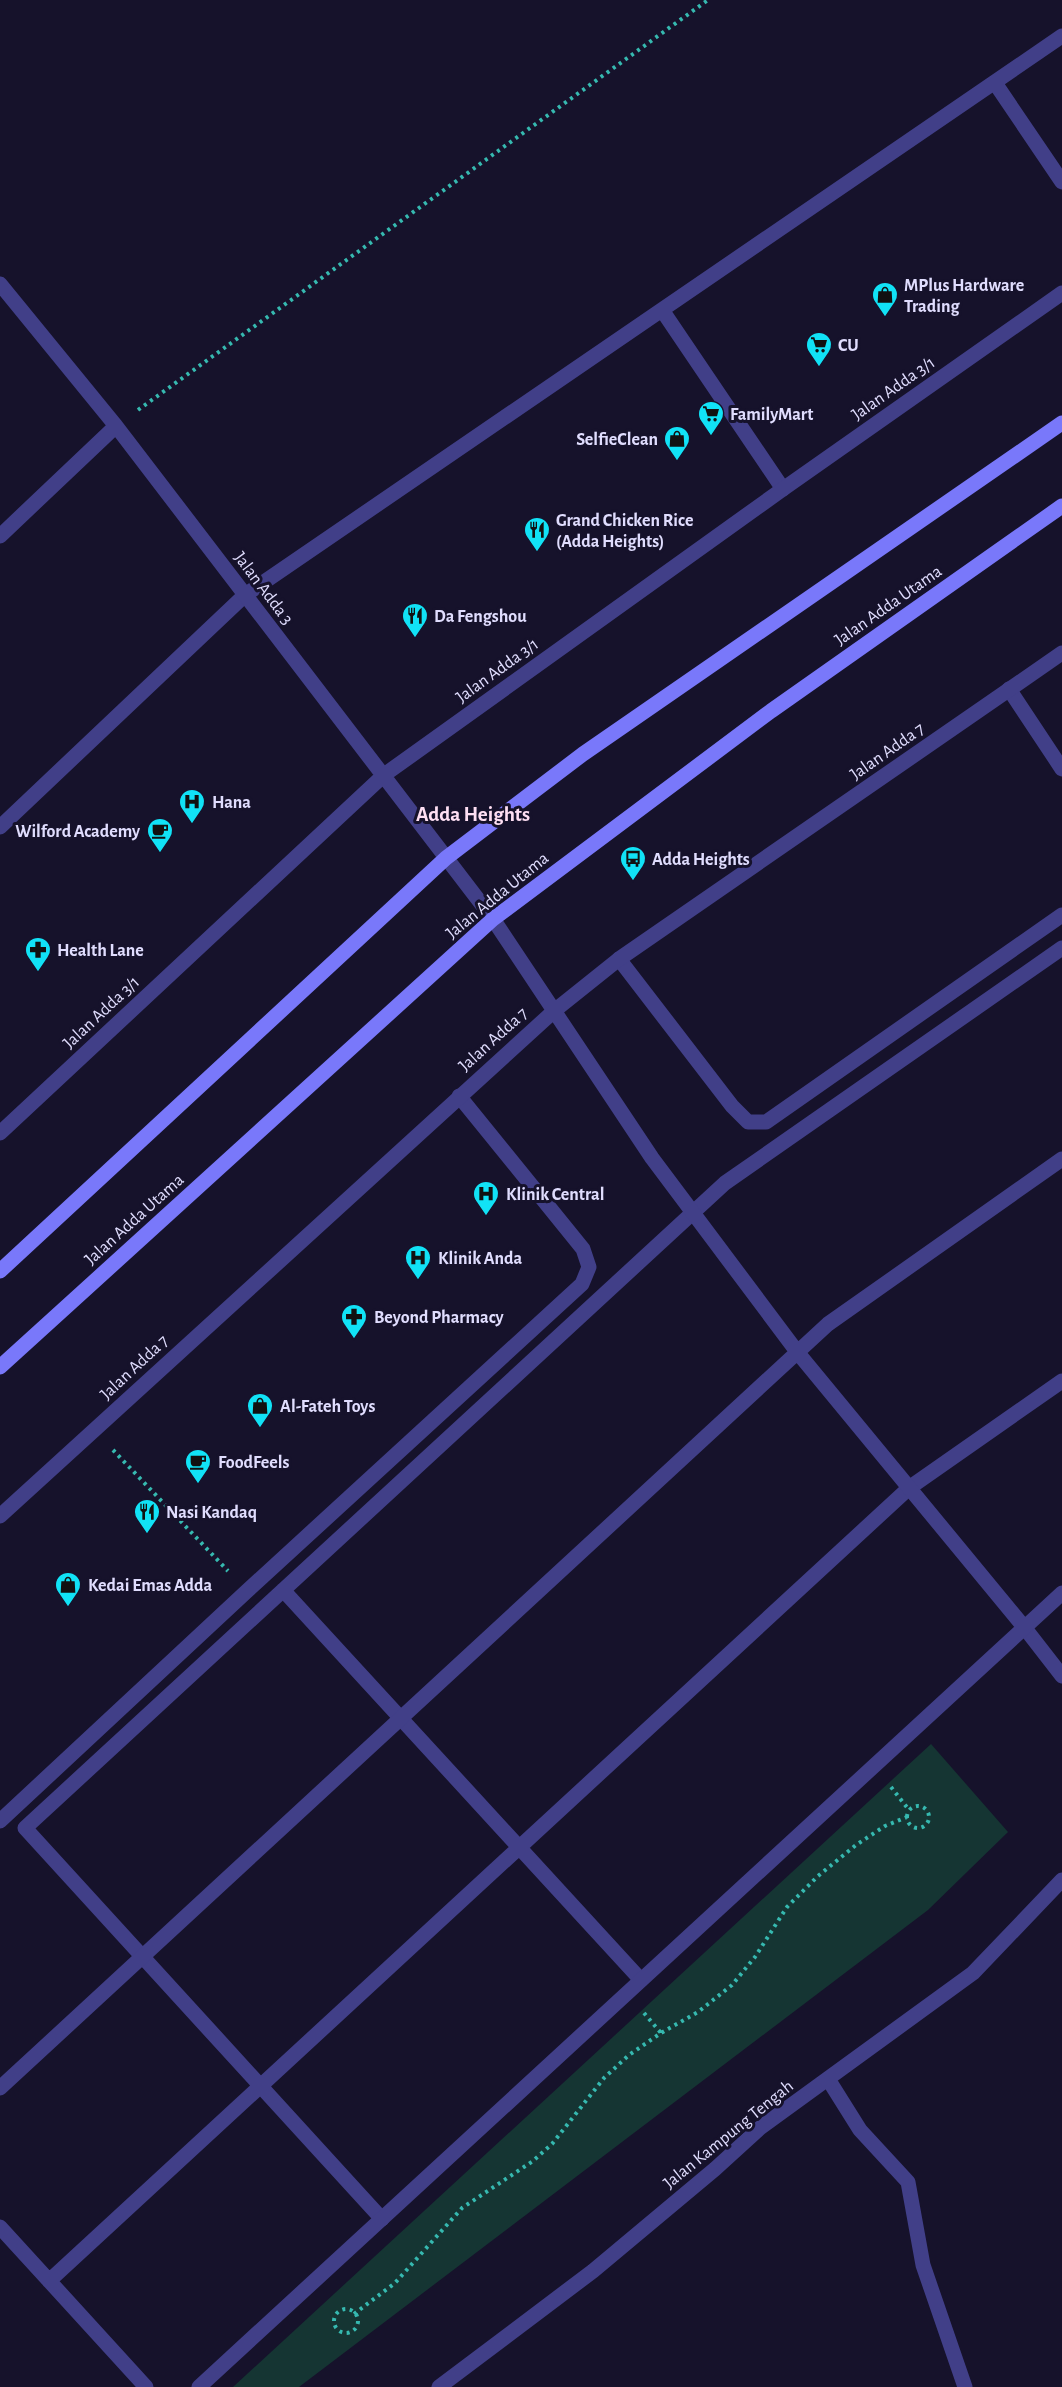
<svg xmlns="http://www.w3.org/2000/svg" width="1062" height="2387" viewBox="0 0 1062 2387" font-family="'Alegreya Sans',sans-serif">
	<rect width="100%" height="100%" fill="#16122b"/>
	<path fill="#153533" d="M 931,1744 L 1008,1832 L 928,1910 L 299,2387 L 233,2387 Z"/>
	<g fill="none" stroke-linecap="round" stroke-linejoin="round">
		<path stroke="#36b9b0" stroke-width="4" stroke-dasharray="3 4.5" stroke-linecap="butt" d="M 138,410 L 708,0
			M 113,1450 L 228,1571
			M 891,1787 L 909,1810
			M907 1817a11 11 0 1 1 22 0a11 11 0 1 1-22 0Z
			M 644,2013 L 661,2033
			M334 2321a12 12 0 1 1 24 0a12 12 0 1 1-24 0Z
			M 354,2314 L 395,2283 L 462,2208 L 533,2161 L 552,2144 L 604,2078 L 629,2055 L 661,2033 L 698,2012 L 732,1985 L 755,1957 L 787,1907 L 818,1876 L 856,1845 L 885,1826 L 907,1817"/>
		<path stroke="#413f88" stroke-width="15" d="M 995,83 L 1062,182
			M 662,310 L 783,489
			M 1009,689 L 1062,769
			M 0,827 L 245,595 L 1062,36
			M 619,959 L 732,1106 L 748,1122 L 766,1122 L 1062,915
			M 283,1590 L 641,1980
			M 1024,1627 L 1062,1676
			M 0,1821 L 247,1591 L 582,1284 L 589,1267 L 583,1249 L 459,1096
			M 382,2219 L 25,1828 L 725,1183 L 1062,948
			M 0,2227 L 146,2387
			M 49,2281 L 909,1488 L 1062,1381"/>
		<path stroke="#413f88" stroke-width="15" d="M 0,284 L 116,426 L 493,919 L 652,1158 L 798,1353 L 1024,1627
			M 0,536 L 116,426
			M 0,1133 L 384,775 L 783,489 L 1062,293
			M 0,1516 L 554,1011 L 619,959 L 1062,653
			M 828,2079 L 860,2130 L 908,2182 L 923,2265 L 965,2387
			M 0,2088 L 828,1324 L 1062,1159
			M 199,2387 L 1062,1593
			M 439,2387 L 593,2271 L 715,2169 L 760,2128 L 973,1973 L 1062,1880"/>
		<path stroke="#7978fa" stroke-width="15" d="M 0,1271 L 446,858 L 583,754 L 1062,423
			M 0,1367 L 493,919 L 771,711 L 1062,506"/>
	</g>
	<defs>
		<symbol id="shop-pin" viewBox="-11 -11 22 30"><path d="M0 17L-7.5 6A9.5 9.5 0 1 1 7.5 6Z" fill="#11e2f6" stroke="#16122b"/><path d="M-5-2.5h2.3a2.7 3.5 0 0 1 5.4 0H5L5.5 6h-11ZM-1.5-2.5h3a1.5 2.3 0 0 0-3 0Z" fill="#111"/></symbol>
		<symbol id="supermarket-pin" viewBox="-11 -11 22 30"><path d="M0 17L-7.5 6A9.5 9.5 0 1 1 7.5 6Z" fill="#11e2f6" stroke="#16122b"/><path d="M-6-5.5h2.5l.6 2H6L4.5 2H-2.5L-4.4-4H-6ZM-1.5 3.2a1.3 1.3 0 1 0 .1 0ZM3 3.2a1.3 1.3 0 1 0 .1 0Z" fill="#111"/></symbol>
		<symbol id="restaurant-pin" viewBox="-11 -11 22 30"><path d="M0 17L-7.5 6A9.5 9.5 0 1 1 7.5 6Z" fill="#11e2f6" stroke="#16122b"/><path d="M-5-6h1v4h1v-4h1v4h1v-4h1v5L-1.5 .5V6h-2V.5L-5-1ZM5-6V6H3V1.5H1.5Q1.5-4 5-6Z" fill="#111"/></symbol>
		<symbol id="hospital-pin" viewBox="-11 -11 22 30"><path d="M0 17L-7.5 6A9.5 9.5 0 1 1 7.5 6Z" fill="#11e2f6" stroke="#16122b"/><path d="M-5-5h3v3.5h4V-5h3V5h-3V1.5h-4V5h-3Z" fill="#111"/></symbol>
		<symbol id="cafe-pin" viewBox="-11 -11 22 30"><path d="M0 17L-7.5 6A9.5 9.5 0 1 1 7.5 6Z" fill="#11e2f6" stroke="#16122b"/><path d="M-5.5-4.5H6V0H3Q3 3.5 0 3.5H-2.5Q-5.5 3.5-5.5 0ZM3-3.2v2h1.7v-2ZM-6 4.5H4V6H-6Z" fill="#111"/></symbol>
		<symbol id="bus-pin" viewBox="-11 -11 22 30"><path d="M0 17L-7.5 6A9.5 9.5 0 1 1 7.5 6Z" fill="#11e2f6" stroke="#16122b"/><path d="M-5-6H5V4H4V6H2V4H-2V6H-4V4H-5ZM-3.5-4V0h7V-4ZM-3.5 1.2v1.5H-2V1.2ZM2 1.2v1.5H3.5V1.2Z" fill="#111"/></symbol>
		<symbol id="pharmacy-pin" viewBox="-11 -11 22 30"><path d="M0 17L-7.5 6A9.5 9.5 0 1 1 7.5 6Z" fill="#11e2f6" stroke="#16122b"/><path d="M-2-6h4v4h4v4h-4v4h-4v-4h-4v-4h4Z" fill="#111"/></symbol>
	</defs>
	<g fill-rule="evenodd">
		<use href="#shop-pin" x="870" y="280" width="30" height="40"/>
		<use href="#supermarket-pin" x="804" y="330" width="30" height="40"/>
		<use href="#supermarket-pin" x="696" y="399" width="30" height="40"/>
		<use href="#shop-pin" x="662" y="424" width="30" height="40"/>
		<use href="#restaurant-pin" x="522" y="515" width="30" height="40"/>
		<use href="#restaurant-pin" x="400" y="601" width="30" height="40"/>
		<use href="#hospital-pin" x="177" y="787" width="30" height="40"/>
		<use href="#cafe-pin" x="145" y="816" width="30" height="40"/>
		<use href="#bus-pin" x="618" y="844" width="30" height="40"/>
		<use href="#pharmacy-pin" x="23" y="935" width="30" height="40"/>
		<use href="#hospital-pin" x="471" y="1179" width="30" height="40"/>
		<use href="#hospital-pin" x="403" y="1243" width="30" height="40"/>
		<use href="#pharmacy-pin" x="339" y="1302" width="30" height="40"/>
		<use href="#shop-pin" x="245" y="1391" width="30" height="40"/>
		<use href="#cafe-pin" x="183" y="1447" width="30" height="40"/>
		<use href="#restaurant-pin" x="132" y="1497" width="30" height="40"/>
		<use href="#shop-pin" x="53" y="1570" width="30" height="40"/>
	</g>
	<g text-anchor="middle" stroke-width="6" stroke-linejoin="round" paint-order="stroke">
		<g font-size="18" font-weight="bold" fill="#e0ddfe" stroke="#16122b" text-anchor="start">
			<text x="904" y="291">MPlus Hardware<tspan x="904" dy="21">Trading</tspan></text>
			<text x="838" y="351">CU</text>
			<text x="730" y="420">FamilyMart</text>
			<text x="658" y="445" text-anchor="end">SelfieClean</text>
			<text x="556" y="526">Grand Chicken Rice<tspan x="556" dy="21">(Adda Heights)</tspan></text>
			<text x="434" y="622">Da Fengshou</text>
			<text x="212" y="808">Hana</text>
			<text x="140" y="837" text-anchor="end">Wilford Academy</text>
			<text x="652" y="865">Adda Heights</text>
			<text x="57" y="956">Health Lane</text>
			<text x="506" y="1200">Klinik Central</text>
			<text x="438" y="1264">Klinik Anda</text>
			<text x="374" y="1323">Beyond Pharmacy</text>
			<text x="280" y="1412">Al-Fateh Toys</text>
			<text x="218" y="1468">FoodFeels</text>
			<text x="166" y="1518">Nasi Kandaq</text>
			<text x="88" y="1591">Kedai Emas Adda</text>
		</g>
		<g font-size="18" fill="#e0ddfe" stroke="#16122b">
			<text transform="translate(893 388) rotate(-35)" y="6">Jalan Adda 3/1</text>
			<text transform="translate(264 588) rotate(53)" y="6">Jalan Adda 3</text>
			<text transform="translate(888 605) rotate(-35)" y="6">Jalan Adda Utama</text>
			<text transform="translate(497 670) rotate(-36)" y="6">Jalan Adda 3/1</text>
			<text transform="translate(887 751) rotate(-35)" y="6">Jalan Adda 7</text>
			<text transform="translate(497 895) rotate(-39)" y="6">Jalan Adda Utama</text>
			<text transform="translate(101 1012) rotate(-43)" y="6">Jalan Adda 3/1</text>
			<text transform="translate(493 1039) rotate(-42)" y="6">Jalan Adda 7</text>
			<text transform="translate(134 1219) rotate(-42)" y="6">Jalan Adda Utama</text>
			<text transform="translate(134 1367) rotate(-43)" y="6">Jalan Adda 7</text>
			<text transform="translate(728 2134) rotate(-39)" y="6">Jalan Kampung Tengah</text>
		</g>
		<g font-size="21" font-weight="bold" fill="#fedff3" stroke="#16122b">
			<text x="473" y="821">Adda Heights</text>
		</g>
	</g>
</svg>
